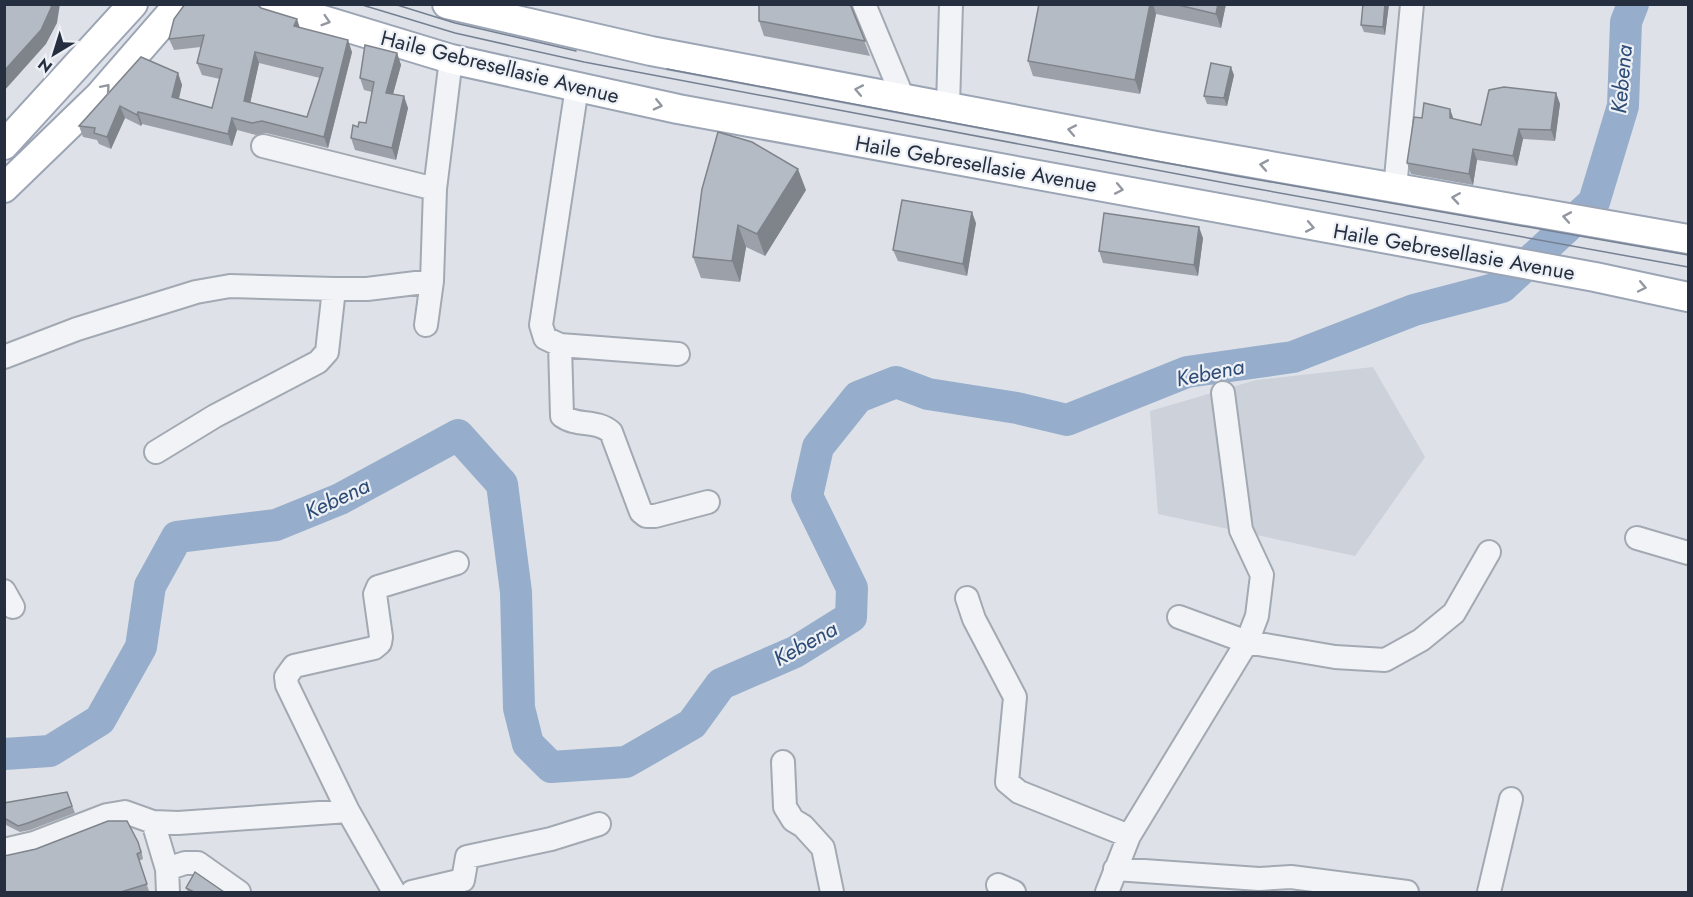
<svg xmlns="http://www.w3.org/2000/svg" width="1693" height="897" viewBox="0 0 1693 897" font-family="Jost,sans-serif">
	<rect width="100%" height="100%" fill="#dee2e8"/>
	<path fill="#ccd1da" d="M 1373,367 L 1425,457 L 1355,556 L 1158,514 L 1150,411 L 1256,380 Z"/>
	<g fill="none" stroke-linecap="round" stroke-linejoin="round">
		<path stroke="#96aecb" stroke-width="32" d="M 4,754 L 50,751 L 100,720 L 141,647 L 150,586 L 177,537 L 276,525 L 340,499 L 458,435 L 502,484 L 516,592 L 519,708 L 528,744 L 551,767 L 626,762 L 692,724 L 721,684 L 795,652 L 851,617 L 852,588 L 807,496 L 818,447 L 858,397 L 896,382 L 928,394 L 1017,408 L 1067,420 L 1187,372 L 1293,357 L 1414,310 L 1502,287 L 1594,202 L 1623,106 L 1626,22 L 1633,4"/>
		<defs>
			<path id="minor" d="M 864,4 L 903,98
				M 577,87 L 541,325 L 545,338 L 560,345 L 678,354
				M 948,106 L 951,4
				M 263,146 L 435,189
				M 1395,189 L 1412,4
				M 426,325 L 432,281 L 435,189 L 451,59
				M 560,345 L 562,416 C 577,427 596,419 611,432 L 641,512 L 646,516 L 655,516 L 708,502
				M 4,357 L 77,329 L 196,292 L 230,286 L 334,289
				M 156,452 L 215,416 L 318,362 L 327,352 L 334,289 L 367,289 L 432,281
				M 1637,538 L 1688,553
				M 4,591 L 13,607
				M 967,598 L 974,619 L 1015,697 L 1007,782 L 1019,792 L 1129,836
				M 1179,617 L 1247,642 L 1257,616 L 1262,575 L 1241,530 L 1223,393
				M 783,762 L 785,807 L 793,820 L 803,826 L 823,848 L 832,892
				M 153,822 L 167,869
				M 4,850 L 34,843 L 107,815 L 125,812 L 153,822 L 178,823 L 348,811
				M 1115,869 L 1259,879 L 1291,877 L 1407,892
				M 998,885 L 1014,892
				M 168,892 L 167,869 L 185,863 L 198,863 L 239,892
				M 394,892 L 348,811 L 287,685 L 286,677 L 294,666 L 374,648 L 380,643 L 381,637 L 375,594 L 378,587 L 457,563
				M 412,892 L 463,880 L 467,857 L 551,839 L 599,824
				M 1107,892 L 1129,836 L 1247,642 L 1335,657 L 1385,660 L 1421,640 L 1454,613 L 1489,552
				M 1489,892 L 1511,799"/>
			<path id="major" d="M 270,4 L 451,59 L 678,109 L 1595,277 L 1688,297
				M 447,4 L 651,51 L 1156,146 L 1688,239
				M 4,145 L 133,4
				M 4,188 L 100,95 L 179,4"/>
		</defs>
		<use href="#minor" stroke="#a3a9b2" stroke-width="26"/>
		<use href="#major" stroke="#9ca5b5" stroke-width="32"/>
		<use href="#minor" stroke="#f1f3f6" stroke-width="22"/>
		<use href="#major" stroke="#fff" stroke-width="28"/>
		<path stroke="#768093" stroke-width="1.5" d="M 359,4 L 455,33 L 584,62 L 1236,185 L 1688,267
			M 394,4 L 455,23 L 576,51
			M 667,69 L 1231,175 L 1688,255"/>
	</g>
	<path fill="#9ca1a9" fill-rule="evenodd" d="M 759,4 L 851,4 L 852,8 L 870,56 L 764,36 L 759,21 Z
		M 1039,4 L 1226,4 L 1221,28 L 1156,14 L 1140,94 L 1033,76 L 1028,61 Z
		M 1363,4 L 1389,4 L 1385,35 L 1364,32 L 1361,25 Z
		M 261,8 L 300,28 L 352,52 L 328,148 L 266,133 L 256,135 L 237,130 L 232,146 L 142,124 L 141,126 L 125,118 L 111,149 L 99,144 L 97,140 L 83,137 L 79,126 L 178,73 L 182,85 L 179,99 L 212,108 L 220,79 L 202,75 L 197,63 L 201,47 L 174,50 L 169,39 ZM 259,63 L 320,78 L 307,117 L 250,103 Z
		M 397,53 L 401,65 L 393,94 L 408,108 L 396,160 L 355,150 L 351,138 L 358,127 L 366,123 L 372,92 L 364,90 L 360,78 Z
		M 1234,75 L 1227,106 L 1207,104 L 1204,96 Z
		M 1556,93 L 1560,104 L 1555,141 L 1523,139 L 1517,166 L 1477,160 L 1473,185 L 1411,174 L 1407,163 L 1481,125 Z
		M 702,189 L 806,190 L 765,256 L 746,247 L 740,282 L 701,278 L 693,257 Z
		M 976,223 L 967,276 L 898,261 L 893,250 Z
		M 1203,238 L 1198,276 L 1103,263 L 1099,251 Z
		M 67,792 L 75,813 L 30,830 L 20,832 L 4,824 L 4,803 Z
		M 141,849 L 143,859 L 139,861 L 149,891 L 144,892 L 4,892 Z
		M 186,888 L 224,892 L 188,892 Z"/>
	<path fill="#7f838a" d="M 52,4 L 60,4 L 57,23 L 46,44 L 4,91 L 4,71 Z
		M 1150,4 L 1153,4 L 1156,14 L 1140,94 L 1135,80 Z
		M 1218,4 L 1226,4 L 1221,28 L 1216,14 Z
		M 1385,4 L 1389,4 L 1385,35 L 1383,27 Z
		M 297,19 L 301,31 L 294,26 Z
		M 348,40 L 352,52 L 328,148 L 324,137 Z
		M 255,52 L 259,63 L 248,113 L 244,101 Z
		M 397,53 L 401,65 L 390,105 L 386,93 Z
		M 1231,67 L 1234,75 L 1227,106 L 1224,98 Z
		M 178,73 L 182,85 L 176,109 L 172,97 Z
		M 1556,93 L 1560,104 L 1555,141 L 1551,130 Z
		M 404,96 L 408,108 L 396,160 L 392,148 Z
		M 120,106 L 125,118 L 111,149 L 107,137 Z
		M 1450,109 L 1454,120 L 1450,118 Z
		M 138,112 L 142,124 L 141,126 L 137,115 Z
		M 232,118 L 237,130 L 232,146 L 228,134 Z
		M 1519,129 L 1523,139 L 1517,166 L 1513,156 Z
		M 1473,149 L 1477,160 L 1473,185 L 1469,174 Z
		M 798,169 L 806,190 L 765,256 L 757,234 Z
		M 972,212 L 976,223 L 967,276 L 963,264 Z
		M 738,225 L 746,247 L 740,282 L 732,261 Z
		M 1199,227 L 1203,238 L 1198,276 L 1194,265 Z"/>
	<path fill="#b5bbc5" stroke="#7f838a" stroke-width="1.5" fill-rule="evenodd" d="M 4,4 L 52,4 L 51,8 L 41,30 L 4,71 Z
		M 185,4 L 257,4 L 261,8 L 297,19 L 294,26 L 348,40 L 324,137 L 262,121 L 252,123 L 232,118 L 228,134 L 138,112 L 137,115 L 120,106 L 107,137 L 94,133 L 95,128 L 79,126 L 141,57 L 178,73 L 172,97 L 212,108 L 222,69 L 197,63 L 204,35 L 169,39 L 174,19 ZM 255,52 L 323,68 L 307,117 L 244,101 Z
		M 759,4 L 850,4 L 865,41 L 759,21 Z
		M 1039,4 L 1150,4 L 1135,80 L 1028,61 Z
		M 1174,4 L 1218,4 L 1216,14 Z
		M 1363,4 L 1385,4 L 1383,27 L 1361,25 Z
		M 365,45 L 397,53 L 386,93 L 404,96 L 392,148 L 351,138 L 353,125 L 358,127 L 359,122 L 366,123 L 374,82 L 360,78 Z
		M 1211,63 L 1231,67 L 1224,98 L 1204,96 Z
		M 1504,87 L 1556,93 L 1551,130 L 1519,129 L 1513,156 L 1473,149 L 1469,174 L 1407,163 L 1414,117 L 1422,118 L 1424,103 L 1450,109 L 1450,118 L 1481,125 L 1489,90 Z
		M 718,132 L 752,142 L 798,169 L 757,234 L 738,225 L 732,261 L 693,257 L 702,189 Z
		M 902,200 L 972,212 L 963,264 L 893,250 Z
		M 1104,213 L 1199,227 L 1194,265 L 1099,251 Z
		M 67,792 L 72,806 L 28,823 L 18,826 L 4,818 L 4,803 Z
		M 108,821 L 127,821 L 138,842 L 141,852 L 137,854 L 147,884 L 121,892 L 4,892 L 4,856 L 36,849 Z
		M 195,872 L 224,892 L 194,892 L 186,888 Z"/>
	<defs><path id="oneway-chevron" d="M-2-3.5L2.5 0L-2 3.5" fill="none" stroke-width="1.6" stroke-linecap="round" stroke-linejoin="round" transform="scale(1.5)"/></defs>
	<g stroke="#9297a0">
		<use href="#oneway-chevron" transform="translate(326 21) rotate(17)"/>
		<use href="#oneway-chevron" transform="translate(106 88) rotate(-49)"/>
		<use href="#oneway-chevron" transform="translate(859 90) rotate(-169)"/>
		<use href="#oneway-chevron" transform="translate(658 105) rotate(13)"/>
		<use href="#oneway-chevron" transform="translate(1072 130) rotate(-169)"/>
		<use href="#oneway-chevron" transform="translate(1264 165) rotate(-170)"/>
		<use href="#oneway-chevron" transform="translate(1119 189) rotate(11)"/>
		<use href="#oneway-chevron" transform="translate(1456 198) rotate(-171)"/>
		<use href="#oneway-chevron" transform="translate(1567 217) rotate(-170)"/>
		<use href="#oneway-chevron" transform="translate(1310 227) rotate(11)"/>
		<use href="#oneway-chevron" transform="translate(1642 287) rotate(12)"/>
	</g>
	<g text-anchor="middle" stroke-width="4.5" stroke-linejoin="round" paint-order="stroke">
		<g font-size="21" fill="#262f40" stroke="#edf1f6">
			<text transform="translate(500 67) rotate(14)" y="7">Haile Gebresellasie Avenue</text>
			<text transform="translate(976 164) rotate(10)" y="7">Haile Gebresellasie Avenue</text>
			<text transform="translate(1454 252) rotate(10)" y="7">Haile Gebresellasie Avenue</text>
		</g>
		<g font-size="22" font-style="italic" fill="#2e4c76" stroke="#edf1f6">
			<text transform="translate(1621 79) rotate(-85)" y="8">Kebena</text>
			<text transform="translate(1210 372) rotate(-11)" y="8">Kebena</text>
			<text transform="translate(337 498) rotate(-25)" y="8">Kebena</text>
			<text transform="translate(805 643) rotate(-29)" y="8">Kebena</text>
		</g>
	</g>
	<rect width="1693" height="897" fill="none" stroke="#262f40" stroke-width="12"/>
	<g transform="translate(54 54) rotate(218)" stroke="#edf1f6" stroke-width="4.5" paint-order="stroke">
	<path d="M0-4.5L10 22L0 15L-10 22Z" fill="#262f40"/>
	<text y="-9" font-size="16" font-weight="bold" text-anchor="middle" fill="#262f40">N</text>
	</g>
</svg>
